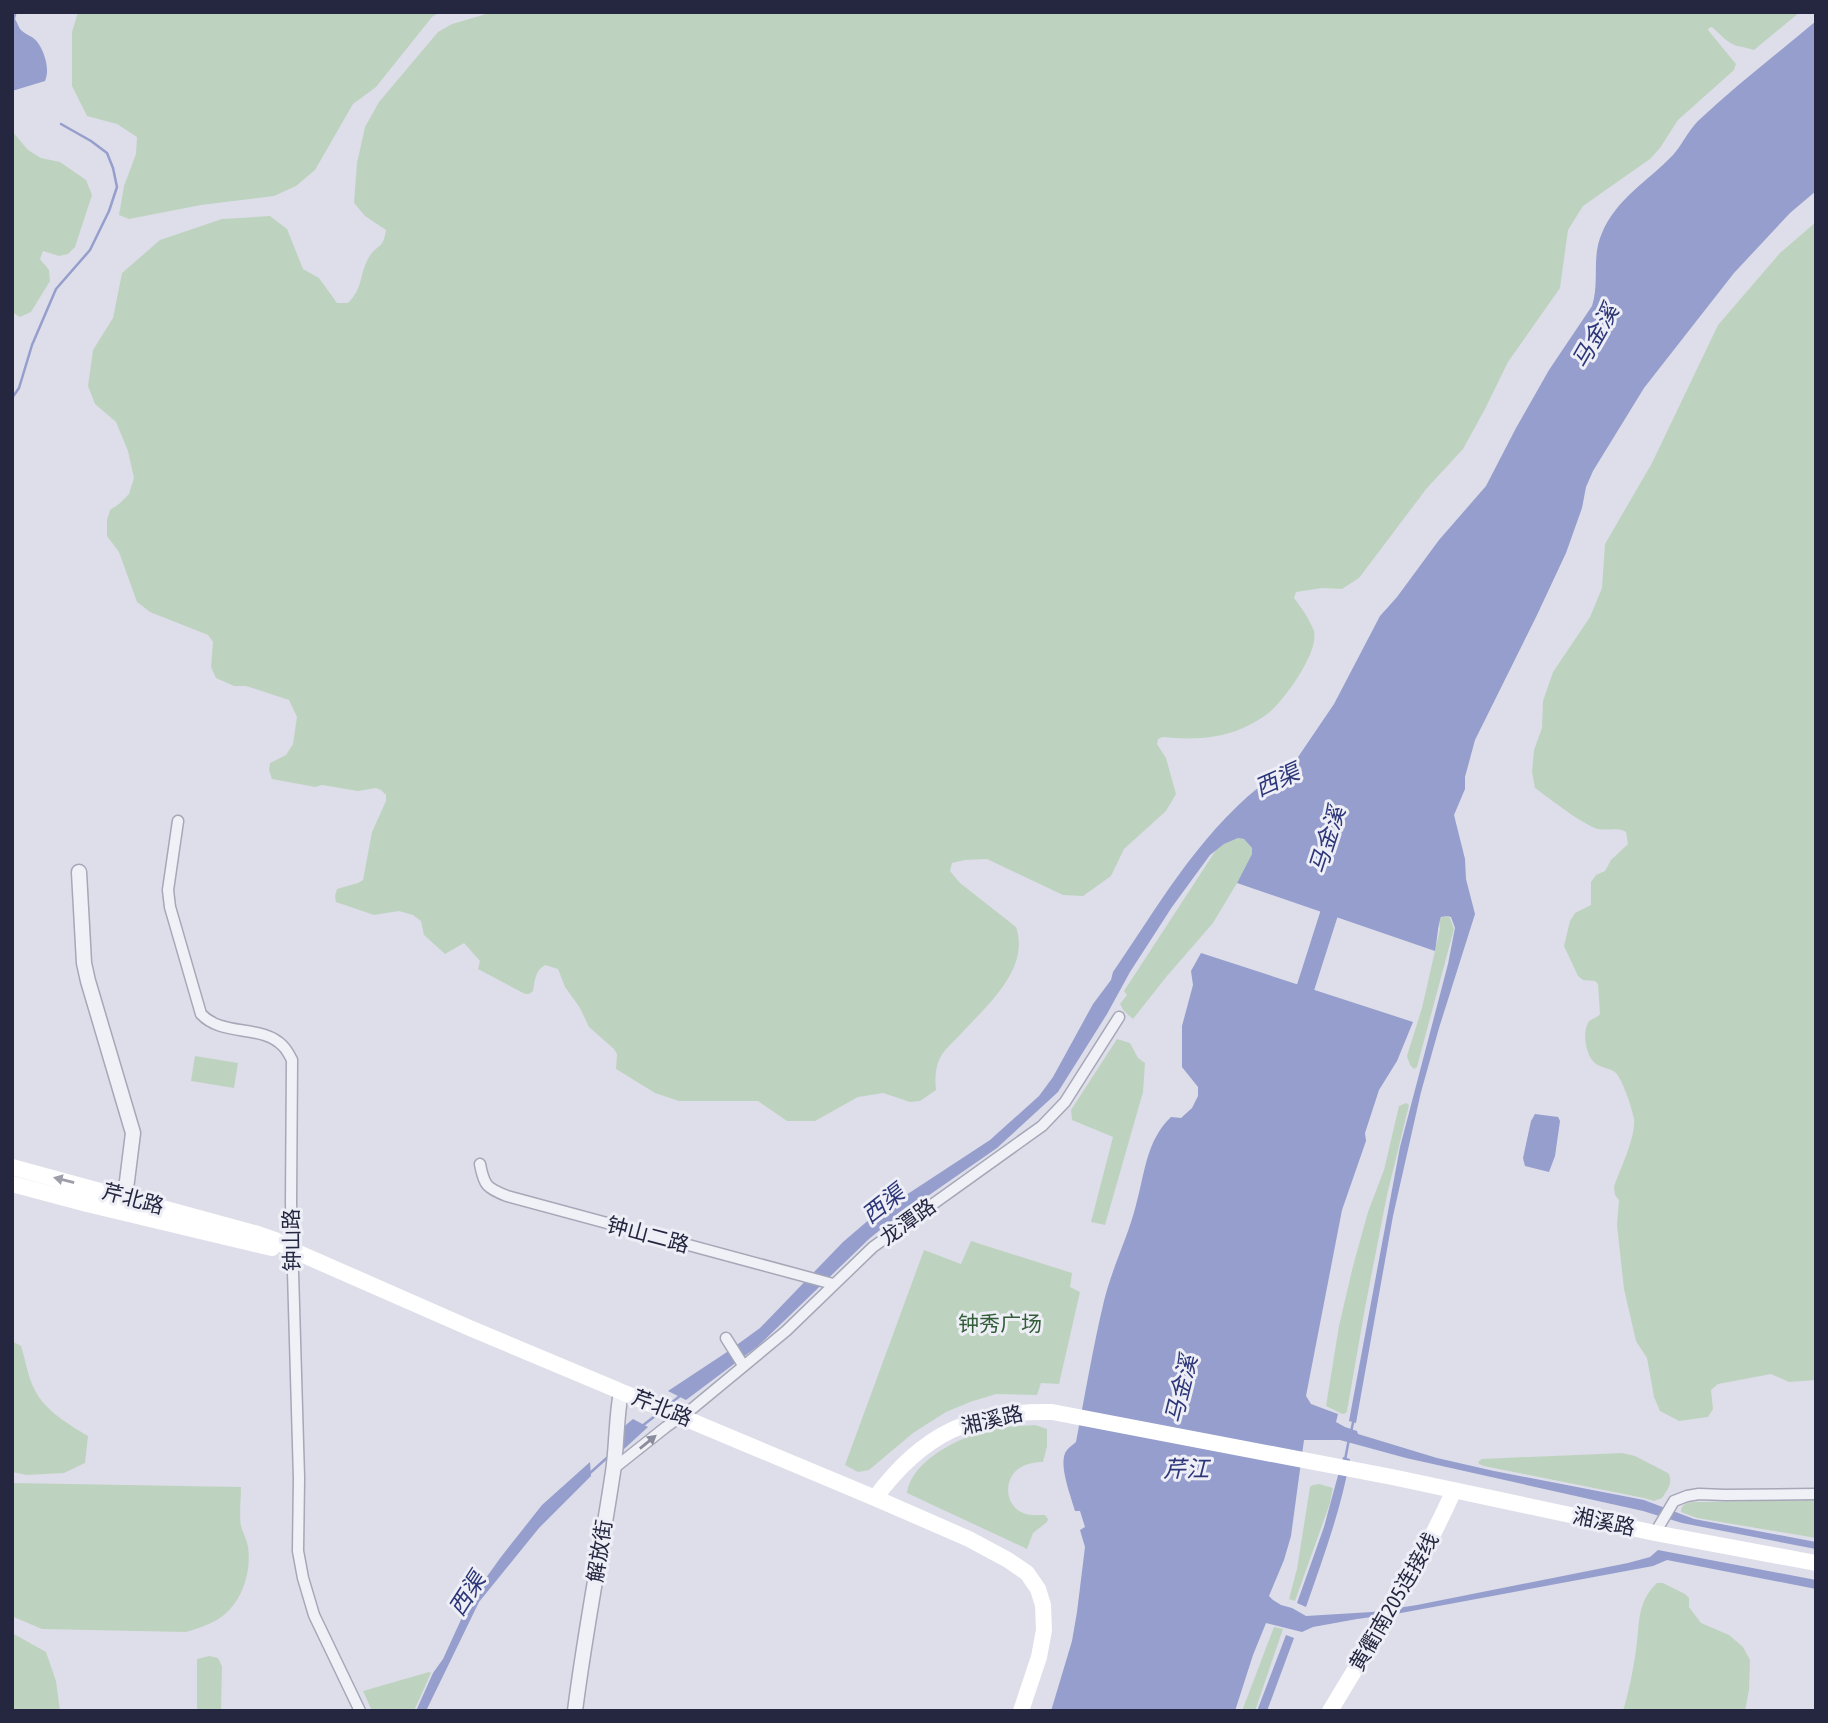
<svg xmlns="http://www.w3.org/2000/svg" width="1828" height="1723" viewBox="0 0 1828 1723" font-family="'Asap Condensed','Noto Sans SC',sans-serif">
	<rect width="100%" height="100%" fill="#dddee9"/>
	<path fill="#bed3bf" d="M 78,12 L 440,12 L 432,17 L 376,87 L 353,104 L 315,170 L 296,186 L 274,196 L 201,205 L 129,219 L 119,215 L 124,186 L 136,154 L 137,137 L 117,124 L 87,116 L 72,86 L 72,32 Z
		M 493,12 L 1800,12 L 1754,50 C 1748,48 1743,47 1737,46 C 1727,43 1719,33 1712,27 L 1709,28 L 1708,30 L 1736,64 L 1734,70 L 1678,120 L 1660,148 L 1650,159 L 1583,206 L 1568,230 L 1560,288 L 1508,362 L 1485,409 L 1463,449 L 1427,488 L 1359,578 L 1342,589 L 1322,588 L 1296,592 L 1294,598 C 1301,607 1310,620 1314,631 C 1319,652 1286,697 1271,711 C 1264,717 1252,724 1243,728 C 1219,739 1189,740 1163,737 L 1158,739 L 1157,744 L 1166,758 L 1176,794 L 1166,811 L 1124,849 L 1111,876 L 1083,896 L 1063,895 L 987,859 L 965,860 L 952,863 L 950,871 L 960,883 L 1016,927 C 1031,970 984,1008 958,1037 C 952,1043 944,1050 940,1058 C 935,1068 935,1079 936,1090 L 920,1101 L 910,1102 L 883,1093 L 858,1097 L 815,1121 L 787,1121 L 758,1101 L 679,1101 L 655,1093 L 616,1069 L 617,1054 L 614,1049 L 589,1027 L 580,1008 L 565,987 L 558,969 L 545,965 C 535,971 535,980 533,991 L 529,994 L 525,994 L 478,969 L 480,961 L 464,943 L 445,954 L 424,935 L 421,921 L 413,915 L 399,911 L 374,915 L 336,902 L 335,896 L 337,889 L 358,883 L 363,880 L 372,832 L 386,801 L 386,795 L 381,790 L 376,788 L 358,791 L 322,785 L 315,787 L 272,779 L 269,770 L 270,763 L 286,755 L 293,744 L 297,717 L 289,700 L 246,686 L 234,686 L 216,678 L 211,667 L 213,642 L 208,635 L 150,612 L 137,602 L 119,552 L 107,536 L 107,520 L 110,510 L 119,504 L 129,494 L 134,478 L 128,451 L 116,422 L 95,404 L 88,386 L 93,350 L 113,318 L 122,273 L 160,240 L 222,219 L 270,216 L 287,229 L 303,269 L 319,278 L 337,303 L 348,303 C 364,287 359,274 369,257 C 377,244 383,250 386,230 L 365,216 L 354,203 L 357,163 L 365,127 L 379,102 L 438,32 L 452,24 Z
		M 12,131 L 28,150 L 41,158 L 60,162 L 86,180 L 92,195 L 75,247 L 68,254 L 59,256 L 43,251 L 40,259 L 49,270 L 50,281 L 31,312 L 20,317 L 12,312 Z
		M 1816,222 L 1816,1380 L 1789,1382 L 1771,1374 L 1718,1384 L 1711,1390 L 1713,1409 L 1708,1417 L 1679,1421 L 1660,1411 L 1654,1397 L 1647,1358 L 1636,1341 L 1624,1289 L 1617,1225 L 1619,1200 L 1615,1195 L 1614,1187 C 1620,1169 1636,1137 1634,1119 C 1632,1108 1623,1081 1616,1073 C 1610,1068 1602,1068 1596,1064 C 1586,1057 1582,1034 1588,1023 C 1591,1018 1596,1019 1600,1014 L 1598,984 L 1595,981 L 1583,980 L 1578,976 L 1564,946 L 1570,921 L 1575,913 L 1591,905 L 1591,882 L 1596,875 L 1605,871 L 1611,860 L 1628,844 L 1626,832 C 1617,827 1608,831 1598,829 C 1583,825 1549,798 1535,788 L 1532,772 L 1534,750 L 1542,728 L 1543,701 L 1553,672 L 1590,617 L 1602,588 L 1605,544 L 1652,463 L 1718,325 L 1780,253 Z
		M 1238,838 L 1244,839 L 1252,848 L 1252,854 L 1237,883 L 1213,923 L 1167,976 L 1133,1019 L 1124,1011 L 1120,1004 L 1127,995 L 1124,991 L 1216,850 L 1224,844 Z
		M 1447,916 L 1450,918 L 1454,929 L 1418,1063 L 1417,1067 L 1414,1069 L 1410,1065 L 1407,1056 L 1422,1008 L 1440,929 L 1439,921 L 1442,917 Z
		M 1117,1039 L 1130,1043 L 1138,1058 L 1145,1063 L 1143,1092 L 1105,1225 L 1091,1222 L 1113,1137 L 1072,1120 L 1071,1110 Z
		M 195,1056 L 238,1063 L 234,1088 L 191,1081 Z
		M 1406,1103 L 1409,1105 L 1387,1195 L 1365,1308 L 1347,1411 L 1346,1413 L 1342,1414 L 1326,1406 L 1339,1326 L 1353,1266 L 1368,1212 L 1384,1170 L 1399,1106 Z
		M 971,1241 L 1072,1273 L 1070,1287 L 1080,1292 L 1059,1384 L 1041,1383 L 1037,1395 L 996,1394 L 970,1402 L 946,1412 L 913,1433 L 869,1470 L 858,1472 L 845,1465 L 924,1250 L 961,1264 Z
		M 12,1341 L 21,1346 C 25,1358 27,1372 32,1384 C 42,1409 65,1422 88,1436 L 85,1463 L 64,1473 L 26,1475 L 12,1472 Z
		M 1035,1425 L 1047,1429 L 1047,1446 L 1043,1462 C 1034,1462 1024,1464 1017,1470 C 1003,1482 1006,1506 1023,1513 C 1030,1516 1037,1515 1045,1515 L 1048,1519 L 1047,1522 L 1033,1533 L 1027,1549 L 907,1493 C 912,1457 970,1432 1002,1427 C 1013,1426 1024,1426 1035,1425 Z
		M 1622,1453 L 1635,1456 L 1668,1473 C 1674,1482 1667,1491 1662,1498 L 1654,1501 L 1644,1498 L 1484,1466 L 1479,1464 L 1478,1462 L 1482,1459 Z
		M 12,1483 L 241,1487 C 241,1499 239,1514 241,1526 C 243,1533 247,1540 248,1547 C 252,1573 241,1606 217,1620 C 208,1625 197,1629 186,1632 L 42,1629 L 16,1618 L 12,1616 Z
		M 1319,1484 L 1333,1488 L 1330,1503 L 1295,1601 L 1289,1599 L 1297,1569 L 1310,1487 L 1313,1485 Z
		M 1816,1500 L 1816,1538 L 1697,1518 L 1681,1512 C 1681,1502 1691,1502 1699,1502 Z
		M 1657,1583 L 1663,1583 L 1685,1594 L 1689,1598 L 1689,1607 L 1701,1623 L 1729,1635 L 1743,1647 L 1750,1660 L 1749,1690 L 1745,1711 L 1623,1711 C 1629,1691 1633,1671 1636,1650 C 1640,1624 1636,1603 1657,1583 Z
		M 1274,1627 L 1283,1629 L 1255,1711 L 1242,1711 Z
		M 12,1633 L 46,1652 L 56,1681 L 60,1711 L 12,1711 Z
		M 209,1656 L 218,1658 L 222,1666 L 221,1711 L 197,1711 L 197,1659 Z
		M 429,1672 L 431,1673 L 414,1711 L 372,1711 L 363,1691 Z"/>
	<path fill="#959ecc" d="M 12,12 L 17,12 L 15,19 C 17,22 18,26 20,29 C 25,35 34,36 38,43 C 45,53 50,70 45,81 L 12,91 Z
		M 1816,21 L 1816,191 L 1790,213 L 1734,273 L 1644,388 L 1593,471 L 1586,487 L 1582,508 L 1566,553 L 1537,615 L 1475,740 L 1465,777 L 1465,789 L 1454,815 L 1465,859 L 1466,879 L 1475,914 L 1439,1028 L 1421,1092 L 1393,1216 L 1356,1423 L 1349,1421 L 1400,1147 L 1448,964 L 1455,928 L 1451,917 L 1447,916 L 1441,917 C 1438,923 1437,942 1435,951 L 1237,883 L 1252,854 L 1252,848 L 1244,839 L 1238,838 L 1224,844 L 1210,855 L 1172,907 L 1130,972 L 1107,1014 L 1058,1092 L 997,1148 L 886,1225 L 869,1239 L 758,1346 L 686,1400 L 668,1391 L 727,1352 L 760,1328 L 843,1242 L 871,1218 L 990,1140 L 1039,1096 L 1053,1077 L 1093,1004 L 1111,980 L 1113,972 C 1157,908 1197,837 1259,787 C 1270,778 1281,768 1294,763 L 1334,704 L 1380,616 L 1397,597 L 1439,540 L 1486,486 L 1516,428 L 1549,370 L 1592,306 C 1600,282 1591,257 1602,233 C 1616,199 1648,181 1673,155 C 1682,145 1688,131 1698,121 C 1735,86 1777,54 1816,21 Z
		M 1201,953 L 1413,1022 L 1397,1061 L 1379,1090 L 1365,1133 L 1366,1141 L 1342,1210 L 1306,1396 L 1311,1404 L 1338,1414 L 1336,1422 L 1345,1427 L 1357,1431 L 1358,1434 L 1437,1458 L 1494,1471 L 1644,1500 L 1694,1519 L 1816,1542 L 1816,1549 L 1682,1523 L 1643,1511 L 1406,1458 L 1340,1440 L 1304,1440 L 1291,1536 L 1284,1560 L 1269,1596 L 1273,1600 L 1281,1605 L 1292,1608 L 1306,1616 L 1372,1612 L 1417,1605 L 1628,1563 L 1650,1557 L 1658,1550 L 1816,1580 L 1816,1589 L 1667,1560 L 1653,1566 L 1401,1613 L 1357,1619 L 1313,1627 L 1302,1632 L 1266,1623 L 1253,1655 L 1235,1711 L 1051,1711 L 1072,1641 L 1077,1612 L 1085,1547 L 1080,1530 L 1085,1527 L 1080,1511 L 1075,1511 C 1071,1496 1057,1462 1067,1450 C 1069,1447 1073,1445 1076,1442 C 1085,1395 1093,1347 1104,1301 C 1112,1268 1128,1237 1136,1205 C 1145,1173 1146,1141 1171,1117 L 1181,1118 L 1192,1108 L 1198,1096 L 1198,1087 L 1182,1067 L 1182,1026 L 1193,985 L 1191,971 Z
		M 1535,1114 L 1558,1117 L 1560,1121 L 1555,1156 L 1549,1172 L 1525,1166 L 1523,1158 L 1531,1121 Z
		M 633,1419 L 648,1427 L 623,1450 L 621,1429 Z
		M 1343,1457 L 1350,1459 C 1341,1510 1323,1558 1306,1607 L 1297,1603 L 1324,1527 Z
		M 590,1462 L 591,1476 L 539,1528 L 479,1602 L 426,1711 L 416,1711 L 433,1673 L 443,1659 L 470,1600 L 501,1557 L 542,1505 Z
		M 1286,1635 L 1294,1638 L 1267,1711 L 1257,1711 Z"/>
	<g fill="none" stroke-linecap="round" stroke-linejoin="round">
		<path stroke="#959ecc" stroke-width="2.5" d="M 12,398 L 19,388 L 32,345 L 56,289 L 90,250 L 109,211 L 117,187 L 113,168 L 107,153 L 91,141 L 61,124
			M 670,1404 L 681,1395
			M 642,1426 L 659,1413
			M 1351,1432 L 1354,1418
			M 1345,1460 L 1349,1439
			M 590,1473 L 609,1456"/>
		<path stroke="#959ecc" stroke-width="18" d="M 1299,1008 L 1336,892"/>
		<defs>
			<path id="minor" d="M 178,821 L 168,890 L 170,907 L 201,1014 C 222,1037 262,1024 283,1046 C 287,1050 290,1056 292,1060 L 291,1203 L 299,1478 L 298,1551 L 303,1578 L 314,1615 L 360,1711
				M 480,1164 C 484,1186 487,1188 507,1196 L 833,1284
				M 726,1338 L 743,1365
				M 613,1469 L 666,1427 L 693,1408 L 786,1331 L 873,1247 L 1042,1126 L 1065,1102 L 1119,1017
				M 1655,1533 L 1674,1501 L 1687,1496 L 1699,1494 L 1725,1495 L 1816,1494"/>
			<path id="tertiary" d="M 79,872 L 84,963 L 88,981 L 133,1133 L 125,1197
				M 575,1711 C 585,1631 601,1552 613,1472 C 617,1445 616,1418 621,1392"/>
		</defs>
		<use href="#minor" stroke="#a6a7b7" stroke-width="13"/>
		<use href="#tertiary" stroke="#a6a7b7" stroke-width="17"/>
		<use href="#minor" stroke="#f0f1f7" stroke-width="10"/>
		<use href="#tertiary" stroke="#f0f1f7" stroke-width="14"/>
		<path stroke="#fff" stroke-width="16" d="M 12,1167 L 258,1234 L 275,1240 L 292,1250 L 472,1329 L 875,1498 L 969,1539 L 1008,1560 L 1027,1573 L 1038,1589 L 1043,1605 L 1044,1630 L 1039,1657 L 1021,1711
			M 12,1184 L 87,1204 L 272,1248
			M 875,1498 C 922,1434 973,1410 1052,1412 L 1392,1477 L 1655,1533 L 1816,1563
			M 1330,1711 C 1373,1639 1420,1567 1454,1490"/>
	</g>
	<defs><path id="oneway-solid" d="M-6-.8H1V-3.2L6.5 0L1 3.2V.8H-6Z" transform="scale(1.75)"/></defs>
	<use fill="#9d9eaa" href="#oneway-solid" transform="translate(64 1180) rotate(-166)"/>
	<use fill="#8a8c9c" href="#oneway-solid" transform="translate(648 1442) rotate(-39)"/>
	<g text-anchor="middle" stroke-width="6" stroke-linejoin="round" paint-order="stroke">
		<g font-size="21" fill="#252741" stroke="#edeef6">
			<text transform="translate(133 1199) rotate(15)" y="7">芹北路</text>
			<text transform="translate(908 1222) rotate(-36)" y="7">龙潭路</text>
			<text transform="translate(648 1235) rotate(15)" y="7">钟山二路</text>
			<text transform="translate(292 1240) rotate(-91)" y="7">钟山路</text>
			<text transform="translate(662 1408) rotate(22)" y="7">芹北路</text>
			<text transform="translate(992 1420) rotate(-13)" y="7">湘溪路</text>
			<text transform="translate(1604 1522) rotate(12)" y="7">湘溪路</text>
			<text transform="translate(600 1551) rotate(-81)" y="7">解放街</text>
			<text transform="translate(1394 1602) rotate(-60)" y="7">黄衢南205连接线</text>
		</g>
		<g font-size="21" fill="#325d37" stroke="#edeef6">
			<text x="1000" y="1331">钟秀广场</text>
		</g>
		<g font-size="23" font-style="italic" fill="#2c3678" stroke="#edeef6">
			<text transform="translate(1595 336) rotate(-60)" y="8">马金溪</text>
			<text transform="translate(1277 780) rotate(-24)" y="8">西渠</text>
			<text transform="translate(1327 840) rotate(-72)" y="8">马金溪</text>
			<text transform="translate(883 1204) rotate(-38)" y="8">西渠</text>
			<text transform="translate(1181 1389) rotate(-76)" y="8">马金溪</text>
			<text x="1186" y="1477">芹江</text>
			<text transform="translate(467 1594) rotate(-57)" y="8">西渠</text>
		</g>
	</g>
	<rect width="1828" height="1723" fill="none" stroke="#252741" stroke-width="28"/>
</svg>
